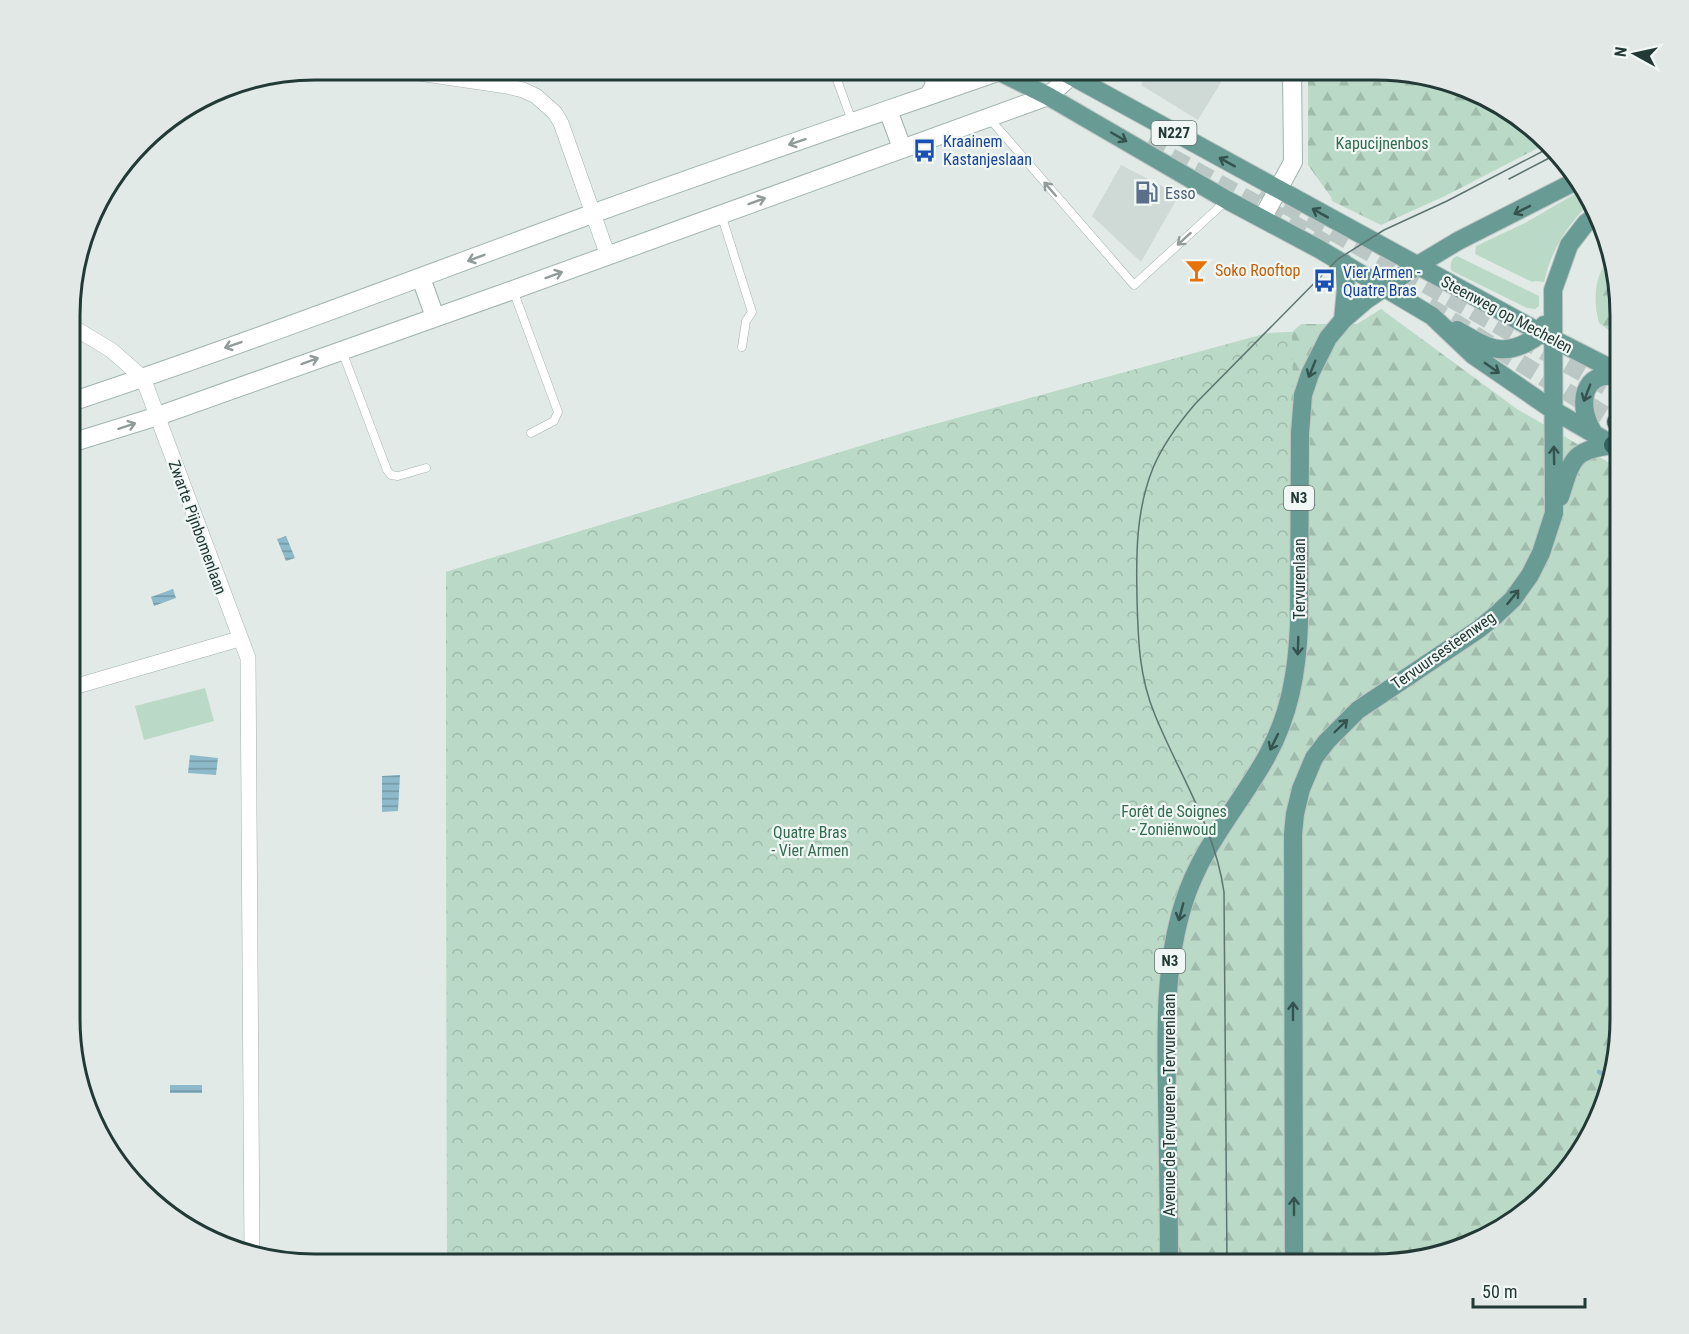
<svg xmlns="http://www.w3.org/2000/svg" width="1689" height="1334" viewBox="0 0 1689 1334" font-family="'Roboto Condensed',sans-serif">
	<defs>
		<pattern id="forest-firs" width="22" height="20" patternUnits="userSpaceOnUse" patternTransform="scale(1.5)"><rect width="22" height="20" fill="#bbd9c7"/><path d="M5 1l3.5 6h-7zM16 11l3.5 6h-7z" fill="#a0bbac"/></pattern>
		<pattern id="park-crowns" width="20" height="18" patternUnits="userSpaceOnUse" patternTransform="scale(1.5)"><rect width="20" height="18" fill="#bbd9c7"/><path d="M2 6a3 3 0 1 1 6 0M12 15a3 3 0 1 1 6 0" fill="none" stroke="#a0bbac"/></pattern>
		<pattern id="water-rules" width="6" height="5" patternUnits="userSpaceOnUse" patternTransform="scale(1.5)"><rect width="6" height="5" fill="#8db9ca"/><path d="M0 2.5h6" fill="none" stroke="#7397a5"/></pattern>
	</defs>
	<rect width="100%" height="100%" fill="#e1eae7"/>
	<path fill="#cfd9d6" d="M 1149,69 L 1224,69 L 1226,74 L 1198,120 L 1141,85 Z
		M 1121,165 L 1179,195 L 1141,262 L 1092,216 Z"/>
	<path fill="#bbd9c7" d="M 1580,191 L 1589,204 C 1567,225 1551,251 1544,282 L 1536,281 L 1532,282 L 1475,254 L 1476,246 L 1525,223 Z
		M 1457,256 L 1539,296 L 1539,306 L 1535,309 L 1527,308 L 1452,271 C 1449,266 1451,258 1457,256 Z
		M 205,688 L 214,721 L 144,740 L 135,706 Z"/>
	<path fill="url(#forest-firs)" d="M 1308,69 L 1390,70 L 1468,88 L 1537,130 L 1546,144 L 1445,196 L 1381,225 L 1332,201 L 1331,197 L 1308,165 Z
		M 1609,257 L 1620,314 L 1620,338 L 1599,323 C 1593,300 1594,278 1609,257 Z
		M 1381,309 L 1517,409 L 1620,469 L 1619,1036 L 1601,1114 L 1559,1182 L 1469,1246 L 1374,1265 L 447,1265 L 446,572 L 910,431 L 1268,333 L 1292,332 L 1301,324 L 1357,324 Z"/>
	<path fill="url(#park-crowns)" d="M 1292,332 L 1293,389 L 1289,412 C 1289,468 1288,524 1288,580 C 1288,622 1293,667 1278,707 C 1259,759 1222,804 1194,852 C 1171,893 1162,937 1156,982 L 1156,1265 L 447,1265 L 446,572 L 910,431 L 1268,333 Z"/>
	<path fill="url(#water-rules)" d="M 286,536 L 295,558 L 286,561 L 277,539 Z
		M 173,589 L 176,598 L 154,606 L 151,597 Z
		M 190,755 L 218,758 L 216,775 L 188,773 Z
		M 400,775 L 398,811 L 382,812 L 382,776 Z
		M 170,1085 L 202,1085 L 202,1093 L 170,1093 Z"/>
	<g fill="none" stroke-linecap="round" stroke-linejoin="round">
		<path stroke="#8db9ca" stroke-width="4.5" d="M 1599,1072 L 1610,1077"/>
		<path stroke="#bbc7c4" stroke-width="18" stroke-dasharray="18 9" stroke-linecap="butt" d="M 1147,144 L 1295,225 L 1330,246
			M 1263,189 L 1289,207 L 1620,394
			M 1428,306 L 1616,422"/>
		<defs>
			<path id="lane" d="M 837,80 L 852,121
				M 989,118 L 1134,285 L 1226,201
				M 721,214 L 752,312 L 746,321 L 742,347
				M 513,290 L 558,412 L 554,421 L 531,433
				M 342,351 L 387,470 L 391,475 L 398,476 L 426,468"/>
			<path id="street" d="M 392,69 L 507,86 L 523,90 L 536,96 L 555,113 L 561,123 L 608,256
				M 71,326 L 111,350 L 143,378 L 248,658 L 252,1254
				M 70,688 L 239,639"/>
			<path id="secondary" d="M 928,96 L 934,87 L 935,69
				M 888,110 L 902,148
				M 1263,217 L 1293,162 L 1292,69
				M 421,278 L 435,317
				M 71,402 C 246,344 419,277 592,214 C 729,164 868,117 1006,69
				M 71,443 L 158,416 L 513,290 L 1048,96 L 1071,76"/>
			<path id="primary" d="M 994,69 L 1048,96 L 1227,200 L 1319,249 L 1432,316 L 1473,355 L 1553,410 L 1613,445
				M 1059,69 L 1541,333 L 1620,373
				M 1343,320 L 1346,288 L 1344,263
				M 1457,330 C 1483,345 1499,358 1528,342 C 1536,338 1541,334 1544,325
				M 1593,432 C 1577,406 1581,368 1620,377
				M 1560,497 C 1572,460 1571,450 1613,445
				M 1169,1265 C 1169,1209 1168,1152 1167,1096 C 1166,1031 1164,965 1184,902 C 1201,847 1240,805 1267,756 C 1290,714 1297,672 1299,625 L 1300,433 L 1303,395 L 1310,374 L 1328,338 L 1343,320 L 1366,300 L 1418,265 L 1458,241 L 1574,182
				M 1294,1265 L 1293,834 L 1295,814 L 1301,789 L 1314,758 L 1327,741 L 1358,710 L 1479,629 L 1496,615 L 1513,599 L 1530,575 L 1541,553 L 1554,513 L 1553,290 L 1569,245 L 1586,223 L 1597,215"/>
			<path id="highway" d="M 1616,422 L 1620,424
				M 1613,445 L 1620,449"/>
		</defs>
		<use href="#lane" stroke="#a4b1ae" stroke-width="9"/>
		<use href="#street" stroke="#a4b1ae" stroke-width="16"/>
		<use href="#secondary" stroke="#a1b4b0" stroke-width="20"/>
		<use href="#primary" stroke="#bdc4c3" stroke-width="20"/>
		<use href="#highway" stroke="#bdc4c3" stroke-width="20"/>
		<use href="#lane" stroke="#fff" stroke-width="8"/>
		<use href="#street" stroke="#fff" stroke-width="15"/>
		<use href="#secondary" stroke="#fff" stroke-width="18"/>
		<use href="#primary" stroke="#699b95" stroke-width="18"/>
		<use href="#highway" stroke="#31625e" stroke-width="18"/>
		<path stroke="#5d7471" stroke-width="1.5" d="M 1509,179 L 1555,155
			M 1227,1265 L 1224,892 C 1215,828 1179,774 1155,715 C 1139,677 1138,639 1137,598 C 1136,554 1136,510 1153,468 C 1163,444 1178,424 1195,404 L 1338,259 L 1384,230 L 1447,201 L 1549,148"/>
	</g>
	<defs><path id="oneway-shaft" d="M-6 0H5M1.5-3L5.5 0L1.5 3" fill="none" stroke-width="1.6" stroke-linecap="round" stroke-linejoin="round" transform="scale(1.5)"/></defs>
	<g stroke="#34524e">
		<use href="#oneway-shaft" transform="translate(1119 137) rotate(30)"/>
		<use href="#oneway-shaft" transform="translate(1227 162) rotate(-151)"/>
		<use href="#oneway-shaft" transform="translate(1522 210) rotate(153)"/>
		<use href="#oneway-shaft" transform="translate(1320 213) rotate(-151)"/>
		<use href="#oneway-shaft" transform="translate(1492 368) rotate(35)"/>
		<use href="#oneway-shaft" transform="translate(1312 369) rotate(112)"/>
		<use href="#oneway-shaft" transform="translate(1587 393) rotate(111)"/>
		<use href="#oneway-shaft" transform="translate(1554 455) rotate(-91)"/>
		<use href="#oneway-shaft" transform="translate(1513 597) rotate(-51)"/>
		<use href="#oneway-shaft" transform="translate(1298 646) rotate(92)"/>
		<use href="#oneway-shaft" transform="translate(1341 726) rotate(-44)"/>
		<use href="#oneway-shaft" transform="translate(1274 742) rotate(116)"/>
		<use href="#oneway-shaft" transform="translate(1181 912) rotate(105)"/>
		<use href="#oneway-shaft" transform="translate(1293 1011) rotate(-90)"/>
		<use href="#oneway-shaft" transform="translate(1294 1206) rotate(-90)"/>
	</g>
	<g stroke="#919c9a">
		<use href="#oneway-shaft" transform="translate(797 142) rotate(161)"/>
		<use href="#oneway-shaft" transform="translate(1050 189) rotate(-131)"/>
		<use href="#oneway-shaft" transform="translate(757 201) rotate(-20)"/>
		<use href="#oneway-shaft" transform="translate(1184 239) rotate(138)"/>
		<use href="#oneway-shaft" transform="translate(476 258) rotate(159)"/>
		<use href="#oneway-shaft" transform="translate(554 275) rotate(-20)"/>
		<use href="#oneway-shaft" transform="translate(233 345) rotate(161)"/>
		<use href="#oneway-shaft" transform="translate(310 361) rotate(-20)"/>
		<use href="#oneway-shaft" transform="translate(127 426) rotate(-18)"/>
	</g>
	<defs>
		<symbol id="bus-bare" viewBox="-9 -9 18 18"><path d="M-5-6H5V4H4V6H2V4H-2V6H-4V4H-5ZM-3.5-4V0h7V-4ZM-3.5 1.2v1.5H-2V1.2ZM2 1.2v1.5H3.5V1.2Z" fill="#1a4fb4" stroke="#f1f7f5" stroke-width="2.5" paint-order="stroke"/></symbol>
		<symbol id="fuel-bare" viewBox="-9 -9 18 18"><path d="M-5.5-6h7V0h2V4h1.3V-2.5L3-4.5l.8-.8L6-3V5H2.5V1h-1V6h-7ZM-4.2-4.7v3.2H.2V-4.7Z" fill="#5c6f8a" stroke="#f1f7f5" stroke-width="2.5" paint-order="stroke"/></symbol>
		<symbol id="bar-bare" viewBox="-9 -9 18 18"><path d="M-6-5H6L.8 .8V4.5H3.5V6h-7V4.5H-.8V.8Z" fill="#e8710a" stroke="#f1f7f5" stroke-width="2.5" paint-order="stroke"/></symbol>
	</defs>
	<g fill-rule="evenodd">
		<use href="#bus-bare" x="908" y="134" width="33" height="33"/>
		<use href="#fuel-bare" x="1130" y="176" width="33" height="33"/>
		<use href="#bar-bare" x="1180" y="254" width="33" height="33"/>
		<use href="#bus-bare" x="1308" y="264" width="33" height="33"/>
	</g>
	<g text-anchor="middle" stroke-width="4.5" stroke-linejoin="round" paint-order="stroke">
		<g fill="#f1f7f5" stroke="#61726f" stroke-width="1.5">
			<rect x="1151.5" y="121" width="45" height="24" rx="4.5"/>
			<rect x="1284" y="486" width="30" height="24" rx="4.5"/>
			<rect x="1155" y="949" width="30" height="24" rx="4.5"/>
		</g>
		<g font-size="15" font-weight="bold" fill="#233936">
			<text x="1174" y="138">N227</text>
			<text x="1299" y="503">N3</text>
			<text x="1170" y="966">N3</text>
		</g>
		<g font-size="16" fill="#164399" stroke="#f1f7f5" text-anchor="start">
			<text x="943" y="147">Kraainem<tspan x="943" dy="18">Kastanjeslaan</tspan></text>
			<text x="1343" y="278">Vier Armen -<tspan x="1343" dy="18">Quatre Bras</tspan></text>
		</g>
		<g font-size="16" fill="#316c4f" stroke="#f1f7f5">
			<text x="1382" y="149">Kapucijnenbos</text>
			<text x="1174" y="817">Forêt de Soignes<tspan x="1174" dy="18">- Zoniënwoud</tspan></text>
			<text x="810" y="838">Quatre Bras<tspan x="810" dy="18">- Vier Armen</tspan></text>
		</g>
		<g font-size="16" fill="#4e5e75" stroke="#f1f7f5" text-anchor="start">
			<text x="1165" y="199">Esso</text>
		</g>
		<g font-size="16" fill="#c56008" stroke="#f1f7f5" text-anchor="start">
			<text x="1215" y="276">Soko Rooftop</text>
		</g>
		<g font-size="16" fill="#233936" stroke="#f1f7f5">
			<text transform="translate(1507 314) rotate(28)" y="6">Steenweg op Mechelen</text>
			<text transform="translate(198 527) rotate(70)" y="6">Zwarte Pijnbomenlaan</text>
			<text transform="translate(1299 579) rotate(-90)" y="6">Tervurenlaan</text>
			<text transform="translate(1443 650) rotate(-35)" y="6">Tervuursesteenweg</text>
			<text transform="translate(1169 1105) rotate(-90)" y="6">Avenue de Tervueren - Tervurenlaan</text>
		</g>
	</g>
	<path d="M0 0H1689V1334H0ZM315 80H1375A235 235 0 0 1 1610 315V1019A235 235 0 0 1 1375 1254H315A235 235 0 0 1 80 1019V315A235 235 0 0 1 315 80Z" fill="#e1e8e6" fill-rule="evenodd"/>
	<path fill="none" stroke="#233936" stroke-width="3" d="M315 80H1375A235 235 0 0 1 1610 315V1019A235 235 0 0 1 1375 1254H315A235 235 0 0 1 80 1019V315A235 235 0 0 1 315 80Z"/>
	<g transform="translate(1635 54) rotate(278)" stroke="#f1f7f5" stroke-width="4.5" paint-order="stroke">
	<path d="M0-4.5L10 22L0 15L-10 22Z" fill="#233936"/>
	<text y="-9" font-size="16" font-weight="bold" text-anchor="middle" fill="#233936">N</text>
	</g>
	<path d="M1473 1298v9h112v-9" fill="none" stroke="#233936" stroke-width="3"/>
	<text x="1482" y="1298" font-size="18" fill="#233936" stroke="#f1f7f5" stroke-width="4.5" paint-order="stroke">50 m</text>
</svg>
